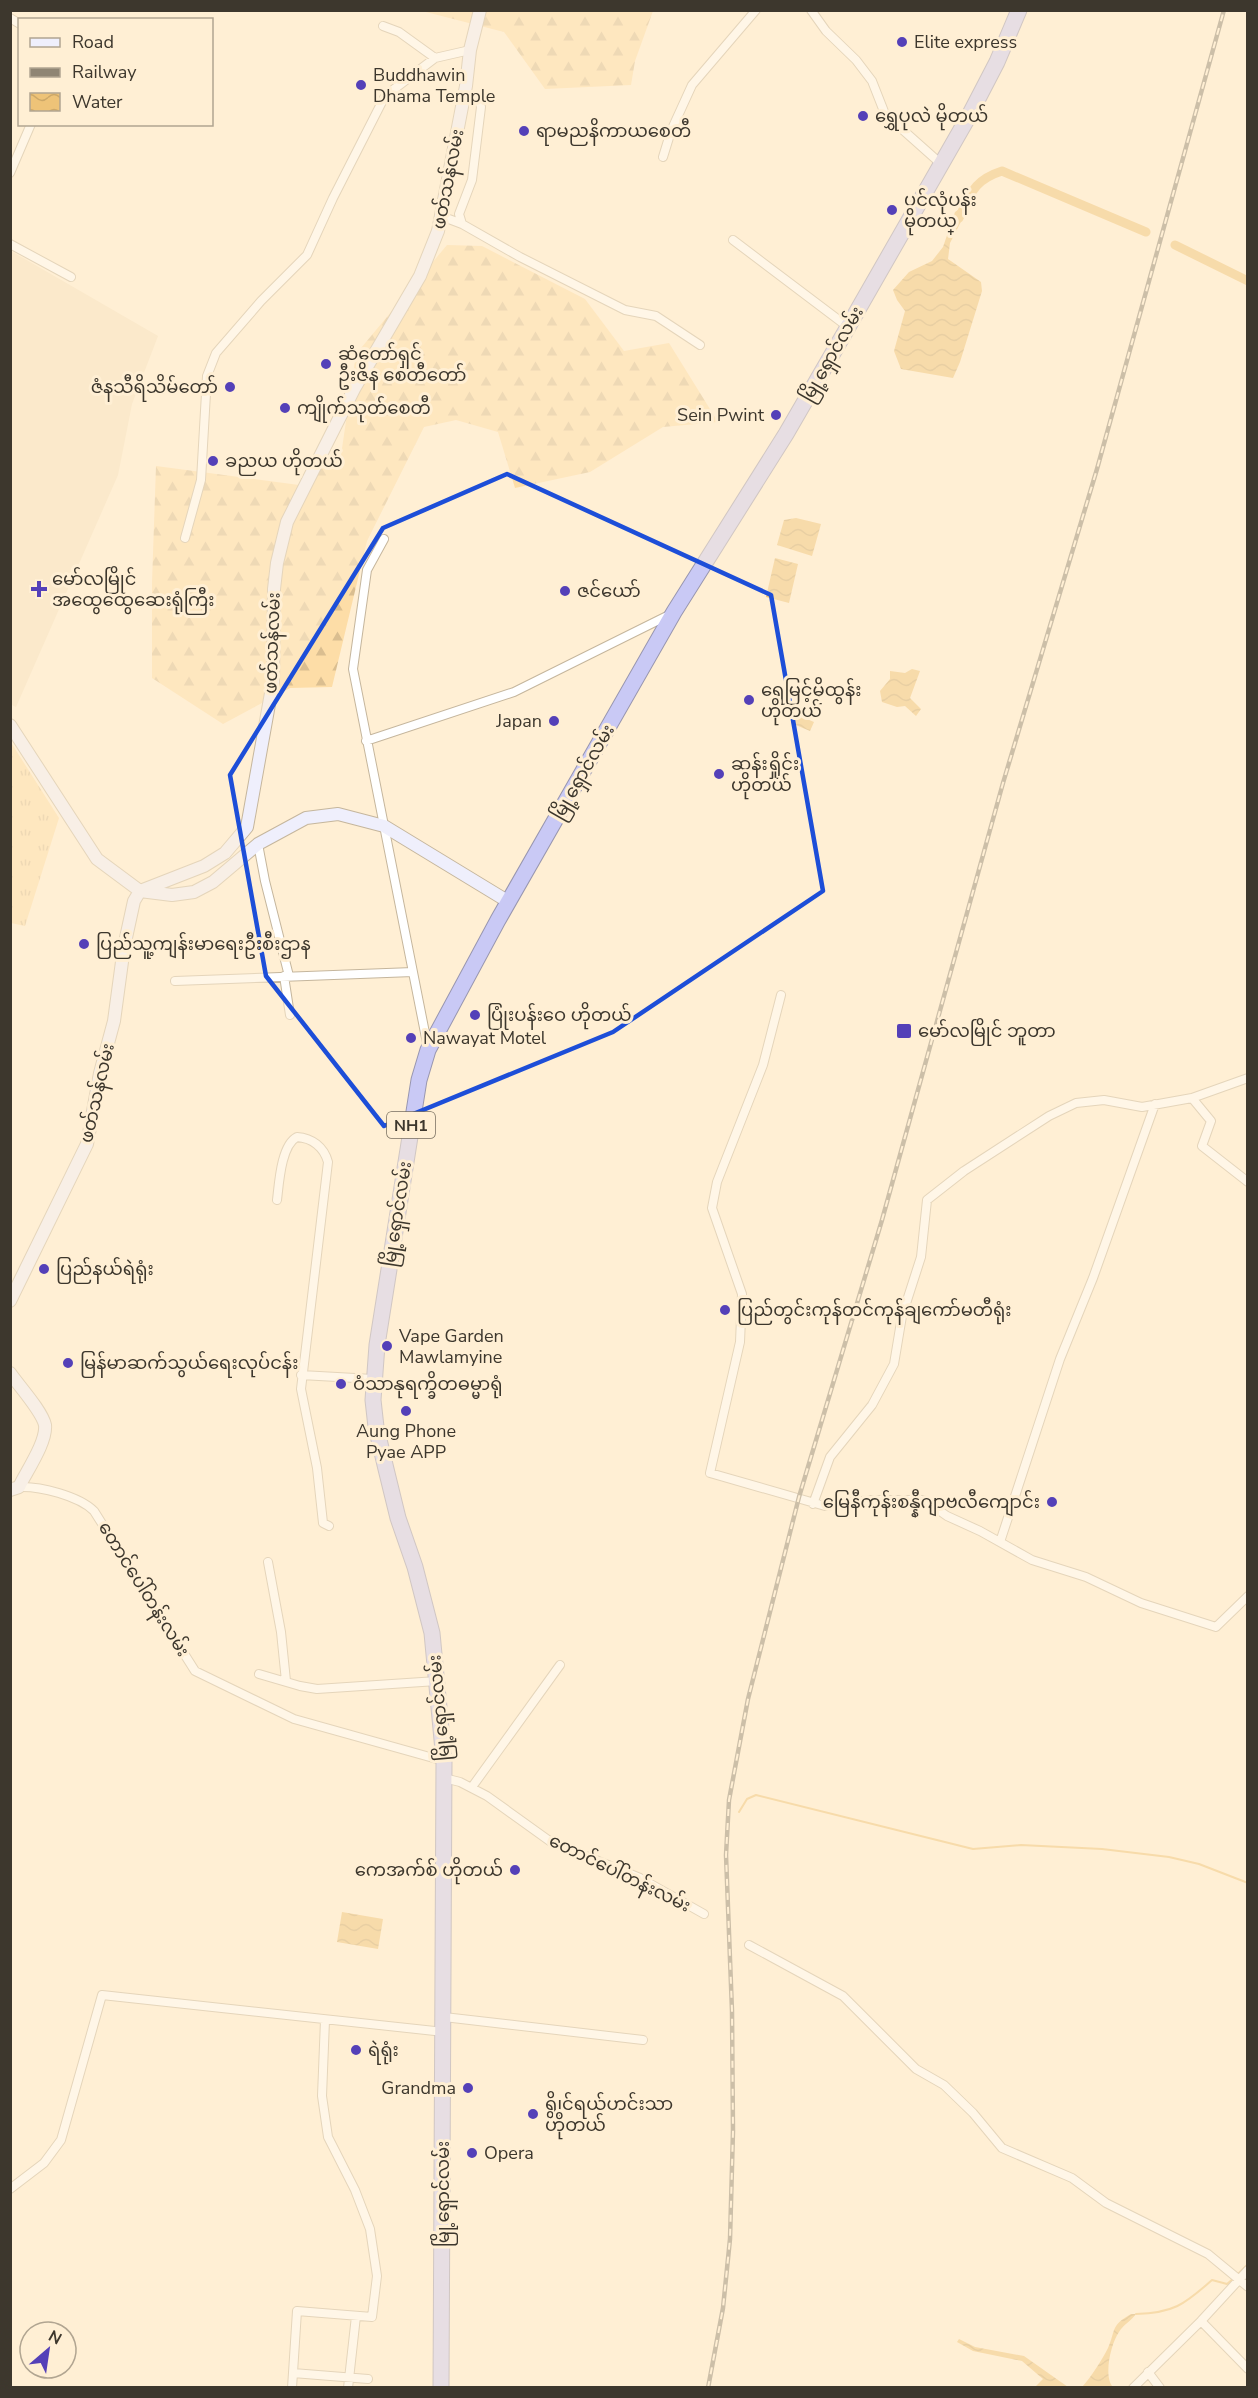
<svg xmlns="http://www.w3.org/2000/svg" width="1258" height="2398" viewBox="0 0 1258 2398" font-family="'Nunito Sans','Noto Sans Myanmar',sans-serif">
	<defs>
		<pattern id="grass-tufts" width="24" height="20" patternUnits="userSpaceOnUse" patternTransform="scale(1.5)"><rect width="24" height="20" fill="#fddda7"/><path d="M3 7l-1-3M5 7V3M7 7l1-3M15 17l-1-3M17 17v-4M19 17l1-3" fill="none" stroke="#dabe90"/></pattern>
		<pattern id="forest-firs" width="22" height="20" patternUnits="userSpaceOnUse" patternTransform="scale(1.5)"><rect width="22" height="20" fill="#fddda7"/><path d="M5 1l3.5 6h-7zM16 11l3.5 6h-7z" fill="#dabe90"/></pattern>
		<pattern id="water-waves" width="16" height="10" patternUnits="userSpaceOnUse" patternTransform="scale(1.5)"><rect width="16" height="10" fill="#eec378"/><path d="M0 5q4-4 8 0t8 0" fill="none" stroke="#cda868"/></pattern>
	</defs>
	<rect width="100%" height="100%" fill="#ffefd4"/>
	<path fill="#f5e2c1" d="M 11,251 L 158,336 L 132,404 L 118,475 L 16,707 L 10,704 Z"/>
	<path fill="url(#grass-tufts)" d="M 10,741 L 59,818 L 25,926 L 11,923 Z"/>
	<path fill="url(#forest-firs)" d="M 422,11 L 653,11 L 635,61 L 631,85 L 545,89 L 504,32 Z
		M 447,245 L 482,246 L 585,299 L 624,351 L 669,343 L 718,422 L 663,427 L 590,472 L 515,488 L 498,432 L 456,420 L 424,427 L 367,541 L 332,687 L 290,688 L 223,724 L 152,678 L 152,583 L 156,466 L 299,485 L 341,455 L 356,354 Z"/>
	<path fill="url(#water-waves)" d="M 962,207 L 967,210 L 950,243 L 948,259 L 981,282 L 982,291 L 960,362 L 953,378 L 901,369 L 894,351 L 905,311 L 897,300 L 893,290 L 909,272 L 932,261 L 943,247 L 955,212 Z
		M 796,518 L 821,524 L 812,556 L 777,545 L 784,520 Z
		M 775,558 L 798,564 L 789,603 L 766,597 Z
		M 912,669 L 920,671 L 910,698 L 921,709 L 916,716 L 905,706 L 897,707 L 882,702 L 880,691 L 890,679 L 890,671 L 905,673 Z
		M 795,714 L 814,722 L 810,731 L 791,723 Z
		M 342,1912 L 383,1919 L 378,1949 L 337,1942 Z
		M 1131,2314 L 1136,2314 C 1131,2321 1123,2325 1119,2332 C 1111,2343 1103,2377 1113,2387 L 1082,2387 C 1091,2377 1102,2360 1108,2348 C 1116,2330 1110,2326 1131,2314 Z
		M 959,2339 L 975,2347 L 1024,2356 L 1068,2387 L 1035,2387 L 1043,2379 L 1022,2361 L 973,2351 L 957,2342 Z"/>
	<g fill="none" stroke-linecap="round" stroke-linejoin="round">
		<path stroke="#eec378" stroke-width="2" d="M 739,1812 L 747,1799 L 756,1795 L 973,1849 L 1021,1845 L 1102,1849 L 1169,1857 L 1199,1864 L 1248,1883
			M 1238,2274 L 1248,2264
			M 1136,2314 C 1173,2313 1184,2305 1212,2280 L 1227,2284 L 1234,2278"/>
		<path stroke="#eec378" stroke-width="9" d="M 959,218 C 971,193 974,180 1002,171 L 1146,232
			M 1175,245 L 1248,281"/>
		<defs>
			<path id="street" d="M 811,10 L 826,31 L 856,60 L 872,81 L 885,114 L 940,163
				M 10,18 L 20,24
				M 383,26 L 399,32 L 435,58
				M 464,92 L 478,98 L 481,107 L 472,180 L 459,214 L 462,224 L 520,257 L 625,310 L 656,316 L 700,345
				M 663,157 L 671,131 L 692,85 L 756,10
				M 10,173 L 31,124
				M 441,216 L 462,224
				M 733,240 L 848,327
				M 10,244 L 71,277
				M 185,538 L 201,480 L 207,376 L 216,353 L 261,301 L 307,255 L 333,198 L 385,96 L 435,58 L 470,50
				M 384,539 L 367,570 L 353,669 L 428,1048
				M 366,741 L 514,692 L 671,614
				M 258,844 L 265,881 L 289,976
				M 284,976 L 290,1015
				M 175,981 L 413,972
				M 781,995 L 763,1065 L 717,1182 L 712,1208 L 742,1294 L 740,1342 L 710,1473 L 825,1506 L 870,1500 L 924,1500 L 947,1516 L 980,1531 L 1032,1560 L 1086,1577 L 1141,1603 L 1216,1627 L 1248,1596
				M 1248,1078 L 1192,1098 L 1211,1121 L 1202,1146 L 1248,1182
				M 277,1200 C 279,1184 281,1145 297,1137 C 312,1138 324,1147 328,1162 L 301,1389 L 317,1468 L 323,1523 L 329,1526
				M 301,1375 L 373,1379
				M 19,1487 C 40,1486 79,1496 94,1511 L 195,1671 L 294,1719 L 444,1761
				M 813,1504 L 830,1457 L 872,1405 L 894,1364 L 902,1316 L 921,1257 L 927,1200 L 964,1171 L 1049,1116 L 1076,1103 L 1104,1100 L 1142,1107 L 1192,1098
				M 1000,1542 L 1060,1359 L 1093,1278 L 1155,1104
				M 268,1562 L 281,1632 L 286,1681
				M 259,1674 L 300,1686 L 317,1689 L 437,1681
				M 444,1778 L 460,1782 L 487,1796 L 551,1842 L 640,1878 L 704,1914
				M 472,1787 L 560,1665
				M 749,1945 L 843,1996 L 916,2069 L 944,2085 L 973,2113 L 1002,2148 L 1072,2178 L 1106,2203 L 1208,2254 L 1248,2287
				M 444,2017 L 643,2040
				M 10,2189 L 44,2163 L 61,2140 L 102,1995 L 444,2032
				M 1201,2321 L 1248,2369
				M 1148,2372 L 1160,2388
				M 293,2373 L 368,2379
				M 292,2388 L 297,2311 L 372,2317 L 377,2276 L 370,2229 L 355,2190 L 328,2137 L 322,2096 L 325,2020
				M 348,2388 L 356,2316
				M 1133,2388 L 1201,2321 L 1248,2270"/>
			<path id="secondary" d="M 10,725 L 97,859 L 140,891 L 172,895 L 194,892 L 213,882 L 258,844 L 306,818 L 338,814 L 384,826 L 509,902
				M 10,1301 L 87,1144 L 100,1073 L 114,1021 L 124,947 L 134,901 L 140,891 L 204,866 L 225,853 L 247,827 L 273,682 L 274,589 L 277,563 L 287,522 L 354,389 L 420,276 L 438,231 L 466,86 L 470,50 L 480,10
				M 10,1373 C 19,1386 42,1411 45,1425 C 47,1442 26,1472 19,1487 L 10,1490"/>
			<path id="highway" d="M 441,2388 L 444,1761 L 432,1633 L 415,1567 L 398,1518 L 386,1469 L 376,1427 L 373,1400 L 377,1345 L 419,1080 L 428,1050 L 498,920 L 674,612 L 786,434 L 848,327 L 970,114 L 997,62 L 1019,10"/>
		</defs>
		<use href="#street" stroke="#c5b69d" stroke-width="10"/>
		<use href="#secondary" stroke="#c5b69d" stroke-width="14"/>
		<use href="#highway" stroke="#9896af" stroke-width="17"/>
		<use href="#street" stroke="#fff" stroke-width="8"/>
		<use href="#secondary" stroke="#efeffc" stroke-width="12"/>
		<use href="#highway" stroke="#c9c9f5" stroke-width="15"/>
		<defs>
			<path id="rail" d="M 708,2388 L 723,2308 L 730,2239 L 733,2131 L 732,2011 L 726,1855 L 729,1800 L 748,1699 L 799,1497 L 882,1220 L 1003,783 L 1097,469 L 1224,10"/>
		</defs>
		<use href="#rail" stroke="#8f8574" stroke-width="4.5"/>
		<use href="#rail" stroke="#ffefd4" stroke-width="2" stroke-dasharray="7" stroke-linecap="butt"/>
	</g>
	<path d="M0 0H1258V2398H0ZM 507,474 L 771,595 L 823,891 L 613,1032 L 384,1126 L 266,976 L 230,775 L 383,528 Z" fill="#ffefd4" fill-opacity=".55" fill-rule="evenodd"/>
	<path fill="none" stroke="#1d4ed8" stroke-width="4.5" stroke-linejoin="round" d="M 507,474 L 771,595 L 823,891 L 613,1032 L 384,1126 L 266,976 L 230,775 L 383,528 Z"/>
	<g fill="#5440b8" stroke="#ffefd4" stroke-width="2">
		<circle cx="902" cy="42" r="6"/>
		<circle cx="361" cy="85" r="6"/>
		<circle cx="863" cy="116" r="6"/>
		<circle cx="524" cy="131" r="6"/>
		<circle cx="892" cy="210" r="6"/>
		<circle cx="326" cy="364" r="6"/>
		<circle cx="230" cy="387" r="6"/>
		<circle cx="285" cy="408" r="6"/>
		<circle cx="776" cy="415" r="6"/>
		<circle cx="213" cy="461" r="6"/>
		<path d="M36 580h6v6h6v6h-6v6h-6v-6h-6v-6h6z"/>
		<circle cx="565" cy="591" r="6"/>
		<circle cx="749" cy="700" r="6"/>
		<circle cx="554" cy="721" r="6"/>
		<circle cx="719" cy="774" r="6"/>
		<circle cx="84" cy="944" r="6"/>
		<circle cx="475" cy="1015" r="6"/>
		<rect x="896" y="1023" width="16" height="16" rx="3"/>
		<circle cx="411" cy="1038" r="6"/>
		<circle cx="44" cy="1269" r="6"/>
		<circle cx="725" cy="1310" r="6"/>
		<circle cx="387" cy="1346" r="6"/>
		<circle cx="68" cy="1363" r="6"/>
		<circle cx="341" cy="1384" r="6"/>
		<circle cx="406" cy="1411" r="6"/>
		<circle cx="1052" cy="1502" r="6"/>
		<circle cx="515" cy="1870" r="6"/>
		<circle cx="356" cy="2050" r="6"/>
		<circle cx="468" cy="2088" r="6"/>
		<circle cx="533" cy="2114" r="6"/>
		<circle cx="472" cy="2153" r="6"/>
	</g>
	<g text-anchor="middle" stroke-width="6" stroke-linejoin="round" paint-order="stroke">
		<rect fill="#ffefd4" stroke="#776e5f" stroke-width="1.5" x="387" y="1112" width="48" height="26" rx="4.5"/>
		<g font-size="16" font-weight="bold" fill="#3d372d">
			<text x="411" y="1131">NH1</text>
		</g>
		<g font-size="18" fill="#3d372d" stroke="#ffefd4" text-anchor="start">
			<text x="914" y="48">Elite express</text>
			<text x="373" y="81">Buddhawin<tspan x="373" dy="21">Dhama Temple</tspan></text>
			<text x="875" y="122">ရွှေပုလဲ မိုတယ်</text>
			<text x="536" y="137">ရာမညနိကာယစေတီ</text>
			<text x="904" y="206">ပင်လုံပန်း<tspan x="904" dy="21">မိုတယ္</tspan></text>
			<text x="338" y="360">ဆံတော်ရှင်<tspan x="338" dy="21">ဦးဇိန စေတီတော်</tspan></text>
			<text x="218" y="393" text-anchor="end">ဇံနသီရိသိမ်တော်</text>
			<text x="297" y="414">ကျိုက်သုတ်စေတီ</text>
			<text x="764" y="421" text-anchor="end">Sein Pwint</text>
			<text x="225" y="467">ခညယ ဟိုတယ်</text>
			<text x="52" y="585">မော်လမြိုင်<tspan x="52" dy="21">အထွေထွေဆေးရုံကြီး</tspan></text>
			<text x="577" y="597">ဇင်ယော်</text>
			<text x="761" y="696">ရွှေမြင့်မိုထွန်း<tspan x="761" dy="21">ဟိုတယ်</tspan></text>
			<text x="542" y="727" text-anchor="end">Japan</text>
			<text x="731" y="770">ဆန်းရှိုင်း<tspan x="731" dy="21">ဟိုတယ်</tspan></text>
			<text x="96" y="950">ပြည်သူ့ကျန်းမာရေးဦးစီးဌာန</text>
			<text x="487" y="1021">ပြုံးပန်းဝေ ဟိုတယ်</text>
			<text x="918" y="1037">မော်လမြိုင် ဘူတာ</text>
			<text x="423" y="1044">Nawayat Motel</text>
			<text x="56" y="1275">ပြည်နယ်ရဲရုံး</text>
			<text x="737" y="1316">ပြည်တွင်းကုန်တင်ကုန်ချကော်မတီရုံး</text>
			<text x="399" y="1342">Vape Garden<tspan x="399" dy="21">Mawlamyine</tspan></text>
			<text x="80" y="1369">မြန်မာဆက်သွယ်ရေးလုပ်ငန်း</text>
			<text x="353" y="1390">ဝံသာနုရက္ခိတဓမ္မာရုံ</text>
			<text x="406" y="1437" text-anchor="middle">Aung Phone<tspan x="406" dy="21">Pyae APP</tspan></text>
			<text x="1040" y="1508" text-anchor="end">မြေနီကုန်းစန္နီဂျာဗလီကျောင်း</text>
			<text x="503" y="1876" text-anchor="end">ကေအက်စ် ဟိုတယ်</text>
			<text x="368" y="2056">ရဲရုံး</text>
			<text x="456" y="2094" text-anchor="end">Grandma</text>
			<text x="545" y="2110">ရွိုင်ရယ်ဟင်းသာ<tspan x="545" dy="21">ဟိုတယ်</tspan></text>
			<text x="484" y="2159">Opera</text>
		</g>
		<g font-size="18" fill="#3d372d" stroke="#ffefd4">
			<text transform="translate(448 179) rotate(-79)" y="6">ဖတ်သန်လမ်း</text>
			<text transform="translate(832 354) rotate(-60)" y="6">မြို့ရှောင်လမ်း</text>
			<text transform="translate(272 643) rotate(-88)" y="6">ဖတ်သန်လမ်း</text>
			<text transform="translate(583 772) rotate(-60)" y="6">မြို့ရှောင်လမ်း</text>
			<text transform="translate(97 1093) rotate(-77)" y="6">ဖတ်သန်လမ်း</text>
			<text transform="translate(397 1214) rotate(-81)" y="6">မြို့ရှောင်လမ်း</text>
			<text transform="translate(144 1589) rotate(58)" y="6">တောင်ပေါ်တန်းလမ်း</text>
			<text transform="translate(439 1708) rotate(-95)" y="6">မြို့ရှောင်လမ်း</text>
			<text transform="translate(620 1873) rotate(26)" y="6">တောင်ပေါ်တန်းလမ်း</text>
			<text transform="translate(443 2194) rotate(-90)" y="6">မြို့ရှောင်လမ်း</text>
		</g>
	</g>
	<rect width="1258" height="2398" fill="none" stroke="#3d372d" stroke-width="24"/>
	<rect x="18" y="18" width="195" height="108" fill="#ffefd4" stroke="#b1a591" stroke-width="1.5"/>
	<rect x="30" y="38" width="30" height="9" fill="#efeffc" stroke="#b1a591" stroke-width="1.5"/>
	<text x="72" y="48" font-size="18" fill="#3d372d">Road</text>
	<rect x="30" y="68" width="30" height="9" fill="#8f8574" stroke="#b1a591" stroke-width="1.5"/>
	<text x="72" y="78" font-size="18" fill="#3d372d">Railway</text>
	<rect x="30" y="93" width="30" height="18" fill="url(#water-waves)" stroke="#b1a591" stroke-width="1.5"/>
	<text x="72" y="108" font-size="18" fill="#3d372d">Water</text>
	<g transform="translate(48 2350) rotate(29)"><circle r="28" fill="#ffefd4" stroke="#b1a591" stroke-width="1.5"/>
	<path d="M0-4.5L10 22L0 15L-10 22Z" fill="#5440b8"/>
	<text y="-9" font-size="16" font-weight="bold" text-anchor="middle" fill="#3d372d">N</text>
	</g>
</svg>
